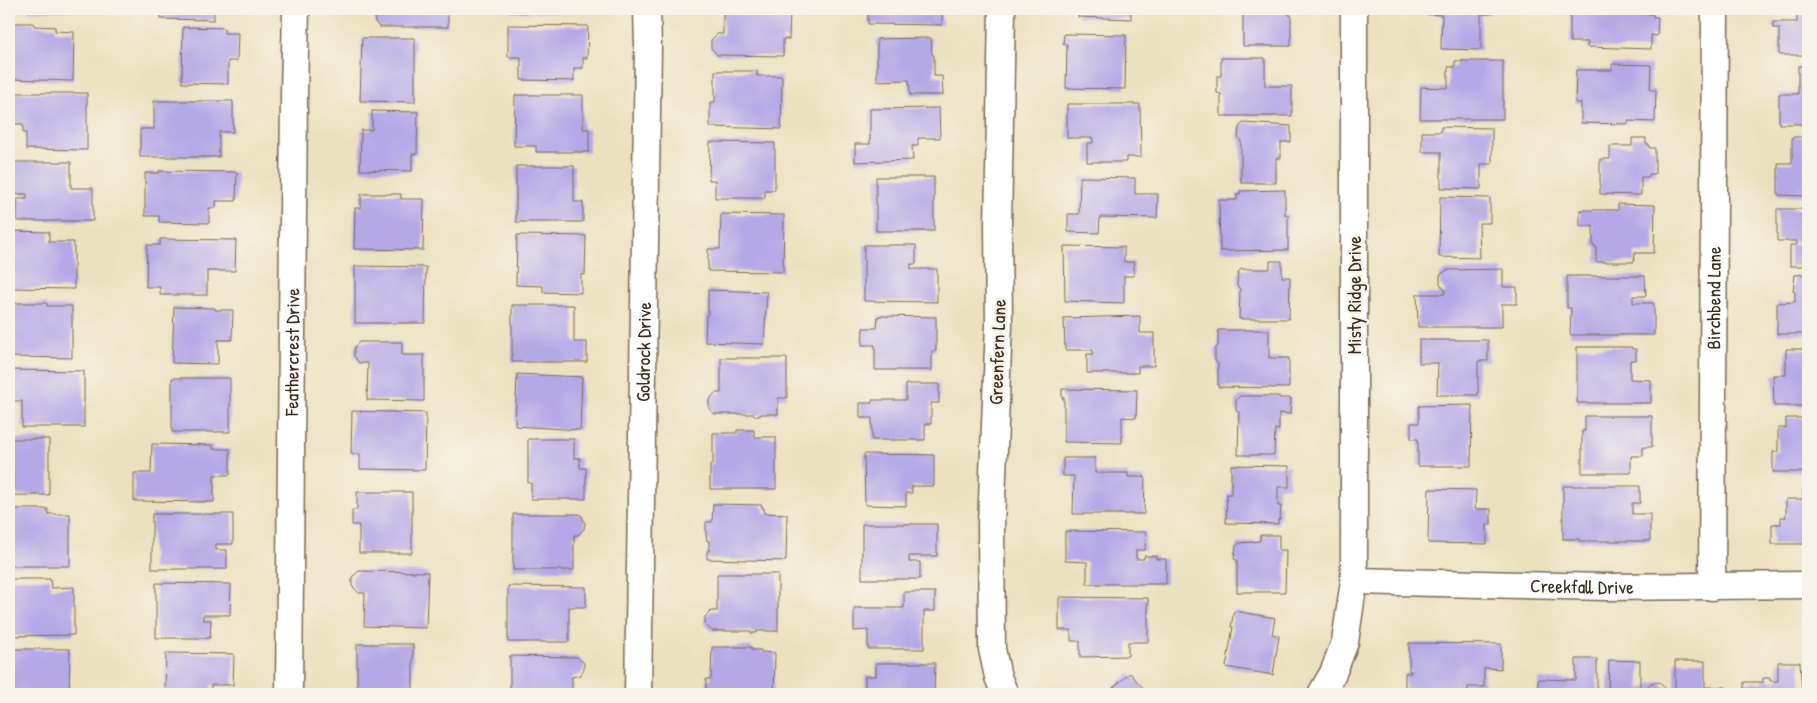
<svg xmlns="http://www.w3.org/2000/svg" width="1817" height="703" viewBox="0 0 1817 703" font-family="'Patrick Hand',sans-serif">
	<rect width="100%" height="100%" fill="#f7f3e8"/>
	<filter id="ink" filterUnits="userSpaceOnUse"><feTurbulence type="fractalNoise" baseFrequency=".02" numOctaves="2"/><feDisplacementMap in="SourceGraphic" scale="10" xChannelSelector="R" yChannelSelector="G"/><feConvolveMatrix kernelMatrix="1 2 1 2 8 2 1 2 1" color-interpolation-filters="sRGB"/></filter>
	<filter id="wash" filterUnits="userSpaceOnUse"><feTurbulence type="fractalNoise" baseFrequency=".0096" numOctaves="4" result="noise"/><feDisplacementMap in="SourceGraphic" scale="20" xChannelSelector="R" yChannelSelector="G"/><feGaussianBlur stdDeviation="1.12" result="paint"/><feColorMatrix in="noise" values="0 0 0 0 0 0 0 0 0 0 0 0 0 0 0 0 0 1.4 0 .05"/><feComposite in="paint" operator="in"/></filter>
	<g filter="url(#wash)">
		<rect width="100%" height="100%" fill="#ece1bf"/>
		<g id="blocks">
			<path fill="#b4a8e7" d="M 28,9 L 89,9 L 89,11 L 28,11 Z
				M 147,9 L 214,9 L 214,20 L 161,19 L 161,11 L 147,11 Z
				M 379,9 L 448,9 L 448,27 L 379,27 L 375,22 L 375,12 Z
				M 512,9 L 570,9 L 570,13 L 511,12 Z
				M 723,9 L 790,9 L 789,39 L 783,39 L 783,56 L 717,55 L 711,48 L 711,40 L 717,34 L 723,34 Z
				M 868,9 L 942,9 L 942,25 L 868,24 Z
				M 1078,9 L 1131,9 L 1131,19 L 1078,17 Z
				M 1240,9 L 1289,9 L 1289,15 L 1291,15 L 1291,46 L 1243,46 L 1243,16 L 1240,13 Z
				M 1422,9 L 1491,9 L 1491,14 L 1481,14 L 1481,50 L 1441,49 L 1442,15 L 1422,14 Z
				M 1570,9 L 1648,9 L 1648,14 L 1653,14 L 1653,17 L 1658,17 L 1657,36 L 1651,35 L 1651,49 L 1587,47 L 1588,42 L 1570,42 Z
				M 1797,9 L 1808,9 L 1808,55 L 1779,55 L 1779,28 L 1773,28 L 1773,22 L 1797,22 Z
				M 12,23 L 34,23 L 34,26 L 55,27 L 55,31 L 74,32 L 73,81 L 9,79 L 9,59 L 11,59 Z
				M 508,25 L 588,26 L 587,58 L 583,58 L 583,68 L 574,68 L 574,81 L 521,80 L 521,57 L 508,57 Z
				M 183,27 L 224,28 L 224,33 L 238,33 L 237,61 L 228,61 L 228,84 L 182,83 Z
				M 1064,34 L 1126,35 L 1125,89 L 1066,88 L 1067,44 L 1063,44 Z
				M 362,38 L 415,38 L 415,102 L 360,101 Z
				M 931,38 L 932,55 L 934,55 L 934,76 L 942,76 L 943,95 L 910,95 L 909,80 L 877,81 L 877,39 Z
				M 1221,58 L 1265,58 L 1265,86 L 1292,86 L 1292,116 L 1221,116 L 1221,94 L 1217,93 L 1217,76 L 1221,76 Z
				M 1455,61 L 1503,61 L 1503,119 L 1420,119 L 1421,87 L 1448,88 L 1448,67 L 1455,67 Z
				M 1612,64 L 1651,65 L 1650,90 L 1656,90 L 1655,122 L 1628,121 L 1628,124 L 1581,123 L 1581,103 L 1575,103 L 1576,70 L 1612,70 Z
				M 1798,66 L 1808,67 L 1808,124 L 1779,124 L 1779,94 L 1798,94 Z
				M 715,71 L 757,71 L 757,76 L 782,76 L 781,129 L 710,127 L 710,102 L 715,102 Z
				M 9,93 L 87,93 L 87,150 L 26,149 L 26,133 L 23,133 L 23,124 L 9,124 Z
				M 515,95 L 583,95 L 583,129 L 589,129 L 589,152 L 536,152 L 536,146 L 514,146 Z
				M 154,101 L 233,101 L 233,132 L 219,132 L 219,157 L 140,157 L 140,129 L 154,129 Z
				M 1067,104 L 1140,104 L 1141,157 L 1126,157 L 1126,162 L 1087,162 L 1087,143 L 1093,143 L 1093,138 L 1067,138 Z
				M 939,108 L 940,138 L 918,138 L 918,146 L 912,146 L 913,160 L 855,162 L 855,144 L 870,144 L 870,109 Z
				M 372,111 L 418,112 L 417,154 L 412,154 L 412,171 L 360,170 L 361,130 L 372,130 Z
				M 1243,123 L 1291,126 L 1291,142 L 1281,142 L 1281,158 L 1276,158 L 1276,183 L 1241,183 L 1241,142 L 1238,137 L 1239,127 Z
				M 1441,127 L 1492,128 L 1492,164 L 1481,164 L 1481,189 L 1441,188 L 1441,152 L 1422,152 L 1422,132 L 1441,132 Z
				M 1792,137 L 1808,137 L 1808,196 L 1778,195 L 1778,163 L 1792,163 Z
				M 1632,138 L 1646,138 L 1646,144 L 1649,144 L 1649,148 L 1655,148 L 1655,174 L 1649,174 L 1649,177 L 1641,177 L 1641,195 L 1600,194 L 1600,159 L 1610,159 L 1610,146 L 1632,146 Z
				M 710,142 L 775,143 L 775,190 L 765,190 L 765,198 L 715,198 L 715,180 L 709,180 Z
				M 9,162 L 71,162 L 71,188 L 93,188 L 93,221 L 17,221 L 17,199 L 27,199 L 27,194 L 9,194 Z
				M 516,166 L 574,166 L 574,202 L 583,202 L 583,222 L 516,222 Z
				M 159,171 L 237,172 L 236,201 L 216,201 L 216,208 L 209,208 L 209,223 L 159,222 L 159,216 L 145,216 L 145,173 L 159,173 Z
				M 876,177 L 934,177 L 934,231 L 876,231 Z
				M 1080,177 L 1135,178 L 1135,194 L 1158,194 L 1157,218 L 1100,217 L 1099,233 L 1068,232 L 1068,214 L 1079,214 Z
				M 1285,190 L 1285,215 L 1288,215 L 1288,250 L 1220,251 L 1219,200 L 1237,200 L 1237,194 L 1240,194 L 1240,191 Z
				M 361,194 L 401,194 L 401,199 L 424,199 L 423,250 L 354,249 L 355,208 L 361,208 Z
				M 1440,197 L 1490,198 L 1490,223 L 1479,223 L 1480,258 L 1439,257 Z
				M 1618,204 L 1655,205 L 1654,253 L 1635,253 L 1634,262 L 1596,262 L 1596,246 L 1593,246 L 1593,226 L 1580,226 L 1580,210 L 1618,210 Z
				M 1777,209 L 1808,209 L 1808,266 L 1790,266 L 1790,245 L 1797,245 L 1797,241 L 1777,241 Z
				M 721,214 L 784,215 L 783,272 L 708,271 L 708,249 L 720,249 Z
				M 12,231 L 49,232 L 49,242 L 74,242 L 74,289 L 9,288 L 9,251 L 11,251 Z
				M 517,235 L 586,236 L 585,275 L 581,274 L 581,293 L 543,292 L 543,286 L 516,285 Z
				M 160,239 L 236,240 L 235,271 L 207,271 L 207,295 L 160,295 L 160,287 L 146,287 L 147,245 L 160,245 Z
				M 864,245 L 916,245 L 916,264 L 911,264 L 911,269 L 937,269 L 937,302 L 864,301 Z
				M 1064,246 L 1124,247 L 1124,262 L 1134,262 L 1134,276 L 1124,276 L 1124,303 L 1065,301 Z
				M 1270,261 L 1282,261 L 1282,277 L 1290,277 L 1289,319 L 1239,319 L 1240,289 L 1237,286 L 1238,273 L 1241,269 L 1270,269 Z
				M 355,266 L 426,267 L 425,323 L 355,323 Z
				M 1503,269 L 1503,287 L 1517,287 L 1517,304 L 1502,304 L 1502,327 L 1418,327 L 1417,294 L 1445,294 L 1445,290 L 1440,284 L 1440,275 L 1447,270 Z
				M 1808,274 L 1808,334 L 1777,334 L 1777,303 L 1795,302 L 1795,292 L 1793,291 L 1795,275 Z
				M 1567,276 L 1645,276 L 1646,296 L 1633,296 L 1633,303 L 1654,303 L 1654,335 L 1570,335 L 1571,308 L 1567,308 Z
				M 708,290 L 767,292 L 764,344 L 705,342 L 706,315 L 708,315 Z
				M 10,303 L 47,303 L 47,306 L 72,306 L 72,358 L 9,357 Z
				M 512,305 L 574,305 L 574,342 L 587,342 L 587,362 L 512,362 Z
				M 174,307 L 215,308 L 215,310 L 233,310 L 232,340 L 218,340 L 218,364 L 172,363 Z
				M 878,316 L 936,317 L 936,351 L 932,351 L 932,370 L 875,370 L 875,345 L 862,345 L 863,328 L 877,328 Z
				M 1140,316 L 1140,333 L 1154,333 L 1154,366 L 1138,366 L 1138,373 L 1087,373 L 1087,354 L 1093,354 L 1093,350 L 1065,350 L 1064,318 Z
				M 1218,330 L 1269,330 L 1269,358 L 1289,358 L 1289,388 L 1218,387 L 1218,364 L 1215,360 L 1215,349 L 1218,346 Z
				M 1419,340 L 1488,340 L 1488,361 L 1478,361 L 1478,395 L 1437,395 L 1438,363 L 1419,363 Z
				M 359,342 L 402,342 L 402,355 L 424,355 L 424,401 L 367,400 L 368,363 L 359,363 L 354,356 L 354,348 Z
				M 1577,347 L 1632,347 L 1632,349 L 1636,349 L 1636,360 L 1630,360 L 1630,379 L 1651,380 L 1651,403 L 1577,403 Z
				M 1786,349 L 1808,349 L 1808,406 L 1774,406 L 1773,375 L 1786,375 Z
				M 721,358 L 787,358 L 787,398 L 778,398 L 778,414 L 760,414 L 760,416 L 754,416 L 754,414 L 714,414 L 709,408 L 709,400 L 715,393 L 721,393 Z
				M 9,370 L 84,371 L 84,427 L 22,427 L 22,401 L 9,401 Z
				M 517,374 L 582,377 L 580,430 L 515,426 Z
				M 172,378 L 230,378 L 230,432 L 172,432 Z
				M 906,384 L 939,384 L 939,403 L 931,403 L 931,424 L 925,424 L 925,440 L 872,440 L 872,418 L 860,418 L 860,403 L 872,403 L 872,400 L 906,400 Z
				M 1062,389 L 1137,390 L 1136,418 L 1122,417 L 1122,443 L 1064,442 L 1064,398 L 1062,398 Z
				M 1240,396 L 1279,396 L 1279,398 L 1291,398 L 1290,414 L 1279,413 L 1279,430 L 1275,429 L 1274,455 L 1238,455 L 1239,412 L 1236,411 L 1236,400 Z
				M 1472,405 L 1471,466 L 1418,466 L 1418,439 L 1411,439 L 1411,423 L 1419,423 L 1419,406 Z
				M 352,411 L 426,413 L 425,470 L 360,469 L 360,454 L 351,454 Z
				M 1585,416 L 1652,416 L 1652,447 L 1643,447 L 1643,456 L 1631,456 L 1631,473 L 1582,473 L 1582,431 L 1585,431 Z
				M 1786,418 L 1808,418 L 1808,472 L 1773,472 L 1773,452 L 1778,452 L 1778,428 L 1786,428 Z
				M 737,430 L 754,430 L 754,437 L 776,437 L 776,489 L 710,489 L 710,464 L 713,464 L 713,433 L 737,433 Z
				M 9,439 L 49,439 L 49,495 L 13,495 L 13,469 L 9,469 Z
				M 528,439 L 574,439 L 574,458 L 580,458 L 580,468 L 586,468 L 586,499 L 531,499 L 531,483 L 528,483 Z
				M 152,444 L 213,445 L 213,449 L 230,449 L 230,475 L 214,475 L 214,502 L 134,501 L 134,473 L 151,473 Z
				M 864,454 L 934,455 L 934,486 L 912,486 L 912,493 L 906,493 L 906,506 L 865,505 Z
				M 1063,458 L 1095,458 L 1095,473 L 1128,473 L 1128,477 L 1145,477 L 1144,514 L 1073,514 L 1074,476 L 1063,476 Z
				M 1231,465 L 1289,466 L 1289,487 L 1278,487 L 1278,506 L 1281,506 L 1280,519 L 1278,519 L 1278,524 L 1226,523 L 1227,494 L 1231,494 Z
				M 1563,486 L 1640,486 L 1640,503 L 1632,503 L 1632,514 L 1650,514 L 1650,541 L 1579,541 L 1579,539 L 1563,539 Z
				M 1429,489 L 1476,490 L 1475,509 L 1491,509 L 1491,525 L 1487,525 L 1487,544 L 1428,543 Z
				M 1803,489 L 1808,489 L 1808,544 L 1772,544 L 1772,524 L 1781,524 L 1781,517 L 1786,517 L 1786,499 L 1803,499 Z
				M 357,492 L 412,492 L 412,553 L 359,553 L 359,525 L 352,525 L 352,510 L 357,510 Z
				M 713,504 L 762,505 L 762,508 L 764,508 L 764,513 L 787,514 L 786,561 L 707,559 L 707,551 L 709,551 L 709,541 L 707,541 L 706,535 L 706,522 L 712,522 Z
				M 9,509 L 48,509 L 48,514 L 70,514 L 70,566 L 9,566 Z
				M 152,514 L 233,514 L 233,544 L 216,544 L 216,550 L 227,550 L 227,569 L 152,569 Z
				M 513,514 L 579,514 L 582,516 L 585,524 L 584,529 L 578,535 L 574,535 L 574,570 L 513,570 Z
				M 862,524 L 937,524 L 937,556 L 909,556 L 909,562 L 920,562 L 920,579 L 862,579 Z
				M 1065,531 L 1146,532 L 1145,550 L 1136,550 L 1136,559 L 1144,559 L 1144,556 L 1156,556 L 1156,559 L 1166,559 L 1166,584 L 1087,584 L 1087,562 L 1065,561 Z
				M 1260,535 L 1279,535 L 1279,550 L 1286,550 L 1285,592 L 1237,592 L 1237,560 L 1234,559 L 1236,546 L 1240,543 L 1260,541 Z
				M 359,571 L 428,572 L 426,628 L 364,626 L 365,593 L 359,593 L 352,586 L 352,577 Z
				M 717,574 L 778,574 L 778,631 L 757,631 L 757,633 L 751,633 L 751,631 L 712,631 L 705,624 L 705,617 L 711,611 L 717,611 Z
				M 9,579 L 50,579 L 51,588 L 74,587 L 74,635 L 9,636 Z
				M 156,583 L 231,584 L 230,615 L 203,615 L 203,620 L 211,620 L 210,638 L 156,638 Z
				M 508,586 L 586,587 L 586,607 L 569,607 L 569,642 L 508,642 Z
				M 904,592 L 935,592 L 935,611 L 924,611 L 924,649 L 868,649 L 868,630 L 854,631 L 854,608 L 904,608 Z
				M 1059,597 L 1148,598 L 1148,642 L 1128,642 L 1128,656 L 1080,657 L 1080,641 L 1071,641 L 1071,630 L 1059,630 Z
				M 1234,611 L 1275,618 L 1272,634 L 1279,636 L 1273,675 L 1226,667 L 1233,627 L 1231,627 Z
				M 1409,643 L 1501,644 L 1501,669 L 1484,668 L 1484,687 L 1468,687 L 1468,694 L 1405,694 L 1405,673 L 1411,673 L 1411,671 L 1409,671 Z
				M 357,644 L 413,644 L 413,694 L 357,694 Z
				M 712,647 L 752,647 L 752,650 L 761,650 L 761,652 L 775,653 L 774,694 L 706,694 L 706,679 L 711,679 Z
				M 9,649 L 70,649 L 69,694 L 9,694 Z
				M 166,653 L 234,654 L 233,685 L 211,685 L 211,692 L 206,692 L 206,694 L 165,694 Z
				M 510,656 L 577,657 L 584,663 L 584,669 L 580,675 L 572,677 L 572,694 L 505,694 L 506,692 L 510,692 Z
				M 1576,659 L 1597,659 L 1597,694 L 1538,694 L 1538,679 L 1576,680 Z
				M 1609,660 L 1640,661 L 1640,688 L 1646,688 L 1651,683 L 1660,682 L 1666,689 L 1666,694 L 1608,694 Z
				M 1675,661 L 1705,661 L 1705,687 L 1726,687 L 1726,690 L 1732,690 L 1732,694 L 1675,694 Z
				M 1778,662 L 1800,662 L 1802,694 L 1744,694 L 1744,682 L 1763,682 L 1763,678 L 1770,678 L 1770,681 L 1778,681 Z
				M 876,663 L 935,663 L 934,694 L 877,694 L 877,691 L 865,691 L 865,676 L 876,676 Z
				M 1130,673 L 1148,694 L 1106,694 Z"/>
		</g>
	</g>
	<g filter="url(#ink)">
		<use href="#blocks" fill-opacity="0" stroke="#796a56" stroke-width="1"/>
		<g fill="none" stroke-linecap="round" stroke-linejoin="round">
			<defs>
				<g id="minor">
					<path d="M 1002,9 L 998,227 L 999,324 L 991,525 L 992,649 L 998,677 L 1005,694"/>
					<path id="s1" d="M 1354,581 L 1606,587 L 1808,585"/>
					<path id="s2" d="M 1712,587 L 1715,9"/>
					<path id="s3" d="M 289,694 L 294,94 L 296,9"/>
					<path id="s4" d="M 638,694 L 648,48 L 647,9"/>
					<path d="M 1321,694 L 1333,673 L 1345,642 L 1354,581 L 1354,9"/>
				</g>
			</defs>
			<use href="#minor" stroke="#796a56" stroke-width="29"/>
			<use href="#minor" stroke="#fff" stroke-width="26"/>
		</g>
	</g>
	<g text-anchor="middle" stroke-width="5" stroke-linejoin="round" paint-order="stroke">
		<g font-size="19" fill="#3b2a1e" stroke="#f7f3e8">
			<text transform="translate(1354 295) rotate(-90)" y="7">Misty Ridge Drive</text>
			<text dy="7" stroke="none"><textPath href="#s2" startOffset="289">Birchbend Lane</textPath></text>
			<text dy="7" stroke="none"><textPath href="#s3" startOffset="342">Feathercrest Drive</textPath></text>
			<text dy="7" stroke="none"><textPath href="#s4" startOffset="342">Goldrock Drive</textPath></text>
			<text transform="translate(997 352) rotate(-88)" y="7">Greenfern Lane</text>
			<text dy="7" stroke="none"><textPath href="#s1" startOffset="228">Creekfall Drive</textPath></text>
		</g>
	</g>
	<rect width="1817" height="703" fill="none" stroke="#f7f3e8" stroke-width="30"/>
</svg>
